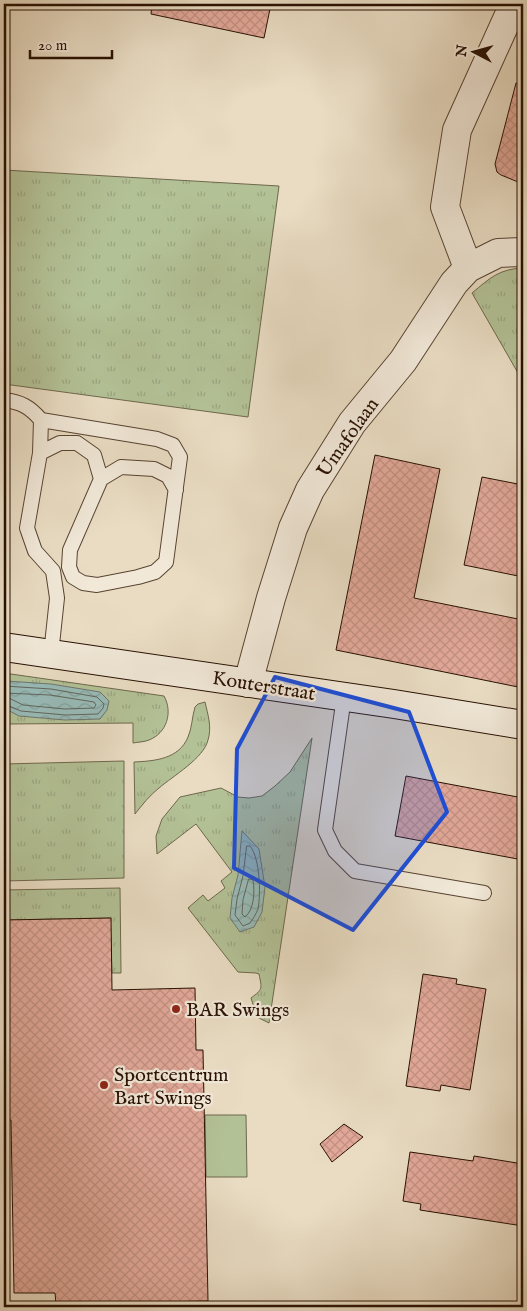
<svg xmlns="http://www.w3.org/2000/svg" width="527" height="1311" viewBox="0 0 527 1311" font-family="'IM FELL English',serif">
	<defs>
		<pattern id="grass-tufts" width="24" height="20" patternUnits="userSpaceOnUse" patternTransform="scale(1.25)"><rect width="24" height="20" fill="#b3c196"/><path d="M3 7l-1-3M5 7V3M7 7l1-3M15 17l-1-3M17 17v-4M19 17l1-3" fill="none" stroke="#9aa580"/></pattern>
		<pattern id="water-waves" width="16" height="10" patternUnits="userSpaceOnUse" patternTransform="scale(1.25)"><rect width="16" height="10" fill="#98bbb8"/><path d="M0 5q4-4 8 0t8 0" fill="none" stroke="#83a09d"/></pattern>
		<pattern id="building-cross-hatch" width="8" height="8" patternUnits="userSpaceOnUse" patternTransform="scale(1.25)"><rect width="8" height="8" fill="#e2a899"/><path d="M0 0l8 8M0 8l8-8" fill="none" stroke="#c29082"/></pattern>
	</defs>
	<rect width="100%" height="100%" fill="#e9dcc3"/>
	<filter id="stains"><feTurbulence type="fractalNoise" baseFrequency=".004" numOctaves="4"/><feColorMatrix values="0 0 0 0 .2 0 0 0 0 .09 0 0 0 0 .02 0 0 0 .5 -.17"/></filter>
	<radialGradient id="worn" r=".72"><stop offset=".6" stop-color="#630" stop-opacity="0"/><stop offset="1" stop-color="#630" stop-opacity=".3"/></radialGradient>
	<path fill="url(#grass-tufts)" stroke="#6e684c" d="M 4,170 L 279,186 L 248,417 L 4,384 Z
		M 523,268 L 523,378 L 518,373 L 472,293 C 490,278 499,269 523,268 Z
		M 4,673 L 164,696 C 173,712 167,733 149,740 C 144,742 138,742 133,743 L 133,723 L 7,724 L 7,744 L 4,743 Z
		M 205,702 C 208,715 212,727 208,740 C 204,758 173,776 159,788 C 150,795 142,805 135,814 L 134,762 C 155,761 179,759 188,737 C 192,728 192,717 195,707 L 198,704 Z
		M 312,738 L 269,1023 L 257,1017 L 251,998 C 263,989 262,989 259,974 L 256,973 L 238,972 L 188,908 L 203,895 L 208,901 L 225,888 L 221,881 L 232,872 L 196,824 L 157,854 L 156,836 L 162,819 L 180,797 L 221,788 L 238,797 L 249,798 L 262,796 L 275,786 L 290,772 Z
		M 124,761 L 124,878 L 4,881 L 4,764 Z
		M 120,888 L 121,973 L 112,973 L 110,918 L 4,920 L 4,890 Z"/>
	<path fill="#b3c196" stroke="#6e684c" d="M 205,1115 L 246,1115 L 247,1177 L 206,1177 Z"/>
	<path fill="url(#water-waves)" stroke="#6b776f" d="M 6,681 L 51,684 L 100,692 L 109,701 L 107,710 L 100,719 L 65,720 L 19,716 L 4,708 L 4,683 Z
		M 242,831 L 259,849 L 265,887 L 262,912 L 254,927 L 240,932 L 230,918 L 232,898 L 238,875 Z"/>
	<g fill="none" stroke-linecap="round" stroke-linejoin="round">
		<path stroke="#60665d" stroke-width="1" d="M 4,686 L 51,689 L 97,697 L 104,704 L 103,708 L 98,714 L 65,715 L 21,711 L 4,704
			M 4,693 L 50,695 L 94,702 L 96,705 L 94,708 L 65,709 L 23,705 L 9,698 L 4,698
			M 247,846 L 250,846 C 260,858 261,894 258,909 C 256,914 253,919 250,923 L 243,926 L 235,915 L 237,899 L 243,876 Z
			M 249,879 L 253,880 C 255,892 254,910 245,917 L 242,914 L 243,900 Z"/>
	</g>
	<path fill="url(#building-cross-hatch)" stroke="#281002" d="M 152,4 L 271,4 L 264,38 L 151,14 Z
		M 516,83 L 523,84 L 523,184 L 501,175 L 497,172 L 495,164 Z
		M 375,455 L 440,469 L 414,598 L 523,620 L 523,688 L 336,650 Z
		M 482,477 L 523,485 L 523,577 L 464,565 Z
		M 406,776 L 523,798 L 523,860 L 395,836 Z
		M 111,918 L 112,990 L 195,988 L 196,1050 L 203,1050 L 208,1301 L 56,1304 L 55,1293 L 14,1293 L 11,1120 L 5,1120 L 4,920 Z
		M 423,974 L 457,979 L 456,984 L 486,989 L 470,1090 L 441,1085 L 440,1091 L 406,1086 Z
		M 344,1124 L 363,1137 L 332,1162 L 320,1144 Z
		M 410,1152 L 473,1161 L 474,1156 L 523,1164 L 523,1226 L 420,1210 L 421,1204 L 403,1201 Z"/>
	<g fill="none" stroke-linecap="round" stroke-linejoin="round">
		<defs>
			<path id="lane" d="M 4,400 C 21,402 30,407 41,420 L 40,453 L 27,528 L 35,551 L 53,571 L 57,598 L 51,654
				M 40,453 L 60,443 L 77,443 L 94,455 L 101,479 L 70,550 L 69,567 L 73,577 L 83,583 L 97,585 L 138,577 L 155,572 L 166,562 L 180,457 L 173,445 L 157,439 L 41,420
				M 101,479 L 121,467 L 154,469 L 168,476 L 176,490
				M 344,697 L 325,830 L 335,851 L 355,871 L 484,893"/>
			<path id="street" d="M 468,268 L 445,207 L 457,130 L 514,4
				M 248,683 L 271,598 L 293,528 L 310,490 L 352,423 L 403,361 L 454,283 L 468,268 L 498,253 L 523,252"/>
			<path id="secondary" d="M 4,647 L 394,704 L 523,725"/>
		</defs>
		<use href="#lane" stroke="#584332" stroke-width="16"/>
		<use href="#street" stroke="#584332" stroke-width="30"/>
		<use href="#secondary" stroke="#281002" stroke-width="30"/>
		<use href="#lane" stroke="#f1e8d8" stroke-width="14"/>
		<use href="#street" stroke="#f1e8d8" stroke-width="28"/>
		<use href="#secondary" stroke="#f1e8d8" stroke-width="28"/>
	</g>
	<path fill="#1d4ed8" fill-opacity="0.2" stroke="#1d4ed8" stroke-width="4" stroke-linejoin="round" d="M 275,677 L 409,712 L 447,812 L 353,930 L 234,868 L 237,749 Z"/>
	<g fill="#8f2418" stroke="#f1e8d8" stroke-width="2">
		<circle cx="176" cy="1009" r="5"/>
		<circle cx="104" cy="1085" r="5"/>
	</g>
	<g text-anchor="middle" stroke-width="4.5" stroke-linejoin="round" paint-order="stroke">
		<g font-size="20" fill="#281002" stroke="#f1e8d8">
			<text transform="translate(347 437) rotate(-55)" y="7">Umafolaan</text>
			<text transform="translate(264 685) rotate(9)" y="7">Kouterstraat</text>
		</g>
		<g font-size="20" fill="#281002" stroke="#f1e8d8" text-anchor="start">
			<text x="186" y="1016">BAR Swings</text>
			<text x="114" y="1081">Sportcentrum<tspan x="114" dy="23">Bart Swings</tspan></text>
		</g>
	</g>
	<rect width="527" height="1311" fill="none" stroke="#e9dcc3" stroke-width="20"/>
	<rect x="5" y="5" width="517" height="1301" fill="none" stroke="#281002" stroke-width="2.5"/>
	<rect x="10" y="10" width="507" height="1291" fill="none" stroke="#281002"/>
	<g transform="translate(474 52) rotate(276)" stroke="#f1e8d8" stroke-width="4" paint-order="stroke">
	<path d="M0-4L9 19L0 12L-9 19Z" fill="#281002"/>
	<text y="-8" font-size="14" font-weight="bold" text-anchor="middle" fill="#281002">N</text>
	</g>
	<path d="M30 50v8h82v-8" fill="none" stroke="#281002" stroke-width="2.5"/>
	<text x="38" y="50" font-size="15" fill="#281002" stroke="#f1e8d8" stroke-width="4" paint-order="stroke">20 m</text>
	<rect width="100%" height="100%" filter="url(#stains)"/>
	<rect width="100%" height="100%" fill="url(#worn)"/>
</svg>
